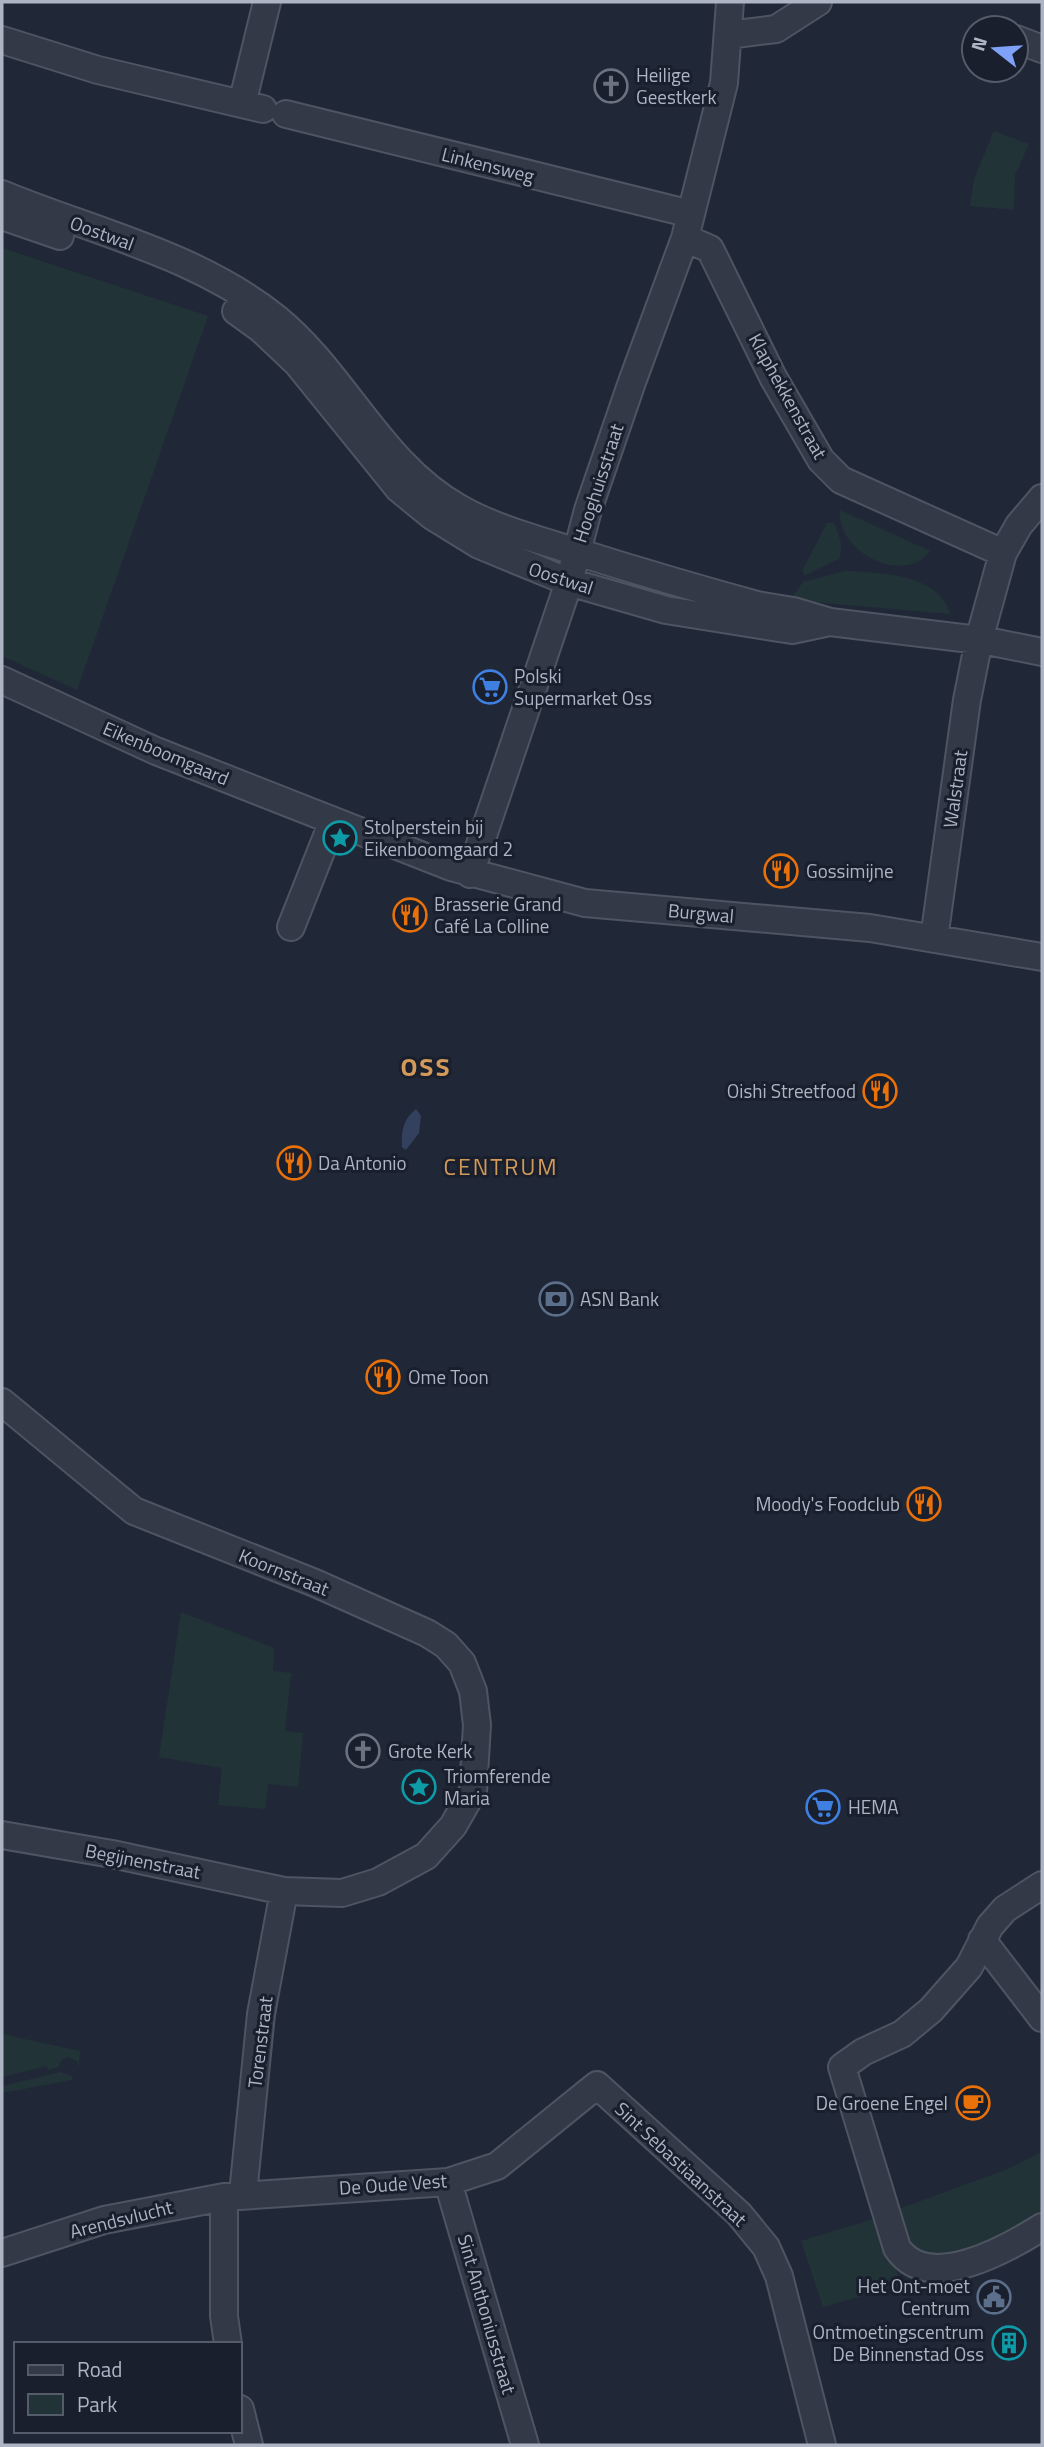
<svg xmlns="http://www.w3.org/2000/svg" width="1044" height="2447" viewBox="0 0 1044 2447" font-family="'Titillium Web',sans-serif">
	<rect width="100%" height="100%" fill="#202737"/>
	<path fill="#223338" d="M 994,131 L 1029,144 L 1015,175 L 1014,210 L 970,206 L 974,179 Z
		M 2,248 L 208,316 L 77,690 L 2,656 Z
		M 840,510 L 930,551 C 904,587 835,551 840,510 Z
		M 827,523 L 834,523 C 839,535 844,546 839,559 L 805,575 L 802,571 Z
		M 846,571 C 881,573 940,574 950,614 L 790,600 L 803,582 Z
		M 181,1612 L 274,1648 L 273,1671 L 291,1673 L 285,1731 L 303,1733 L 298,1787 L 268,1784 L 265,1809 L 218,1805 L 222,1768 L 159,1757 Z
		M 2,2034 L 80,2051 L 79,2068 L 77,2061 L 67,2057 L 60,2062 L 59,2067 L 48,2070 L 47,2066 L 2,2077 Z
		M 61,2072 L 72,2076 L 72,2080 L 2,2093 L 2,2086 Z
		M 1042,2152 L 1042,2222 L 1030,2230 L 912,2269 L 896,2210 L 1005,2170 Z
		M 880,2217 L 901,2285 L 823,2307 L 801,2241 Z"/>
	<path fill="#33415f" d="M 416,1109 L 421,1116 L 419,1133 L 406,1150 L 402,1147 C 401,1132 403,1119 416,1109 Z"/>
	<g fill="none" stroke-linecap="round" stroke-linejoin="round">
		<defs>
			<path id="minor" d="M 728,35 L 776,29 L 818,2
				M 1016,39 L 1042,49
				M 2,40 L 98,70 L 263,109
				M 242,104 L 267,2
				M 286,114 L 691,214
				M 2,194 C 94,232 198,255 276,318 C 345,374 380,464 459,508 C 494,528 535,539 574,551 C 634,570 695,588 757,605 L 793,611 L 830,622 L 987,641 L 1042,652
				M 2,216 L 60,236
				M 685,238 L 710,249 L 773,377 L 821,460 L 841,480 L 1003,553
				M 236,311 L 261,329 L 297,363 L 399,489 L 432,516 L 479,545 L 569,582 L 666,610 L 792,630 L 825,623
				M 2,680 L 156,751 L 451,867 L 585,903 L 870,928 L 1042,957
				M 470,874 L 569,582 L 588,510 L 632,382 L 685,238 L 724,83 L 730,2
				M 291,927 L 333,821
				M 934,939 L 967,700 L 979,640 L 1003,553 L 1019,525 L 1042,498
				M 2,1402 L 134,1511 L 315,1583 L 427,1633 L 446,1645 L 462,1663 L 473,1691 L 477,1725 L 473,1791 L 453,1826 L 426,1856 L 378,1882 L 342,1893 L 284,1891 L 112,1854 L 2,1835
				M 1042,1885 L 1005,1909 L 990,1926 L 969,1967 L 931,2010 L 902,2034 L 863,2052 L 842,2067 L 897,2248 C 928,2294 1007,2249 1042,2227
				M 982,1940 L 1042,2018
				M 448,2182 L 525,2445
				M 243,2194 L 261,2014 L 284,1891
				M 224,2197 L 224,2316 L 228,2344
				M 2,2253 L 104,2220 L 224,2197 L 448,2182 L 497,2166 L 597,2085 L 739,2214 L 766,2247 L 779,2276 L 822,2445
				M 240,2409 L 249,2445"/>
		</defs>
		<use href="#minor" stroke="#4e5462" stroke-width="30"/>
		<use href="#minor" stroke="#333947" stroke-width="26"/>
	</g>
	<defs>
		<symbol id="church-ring" viewBox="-11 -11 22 22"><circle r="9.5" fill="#191f2c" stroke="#6b7280" stroke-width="1.5"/><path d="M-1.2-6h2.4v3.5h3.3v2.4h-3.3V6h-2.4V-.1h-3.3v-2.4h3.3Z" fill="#6b7280"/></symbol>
		<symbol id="supermarket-ring" viewBox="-11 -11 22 22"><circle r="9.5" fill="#191f2c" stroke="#3f7fe0" stroke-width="1.5"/><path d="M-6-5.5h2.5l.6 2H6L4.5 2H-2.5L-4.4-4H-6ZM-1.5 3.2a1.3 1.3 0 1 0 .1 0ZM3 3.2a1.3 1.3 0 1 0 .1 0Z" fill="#3f7fe0"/></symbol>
		<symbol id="sight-ring" viewBox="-11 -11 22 22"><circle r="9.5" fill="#191f2c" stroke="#0f9aa8" stroke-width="1.5"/><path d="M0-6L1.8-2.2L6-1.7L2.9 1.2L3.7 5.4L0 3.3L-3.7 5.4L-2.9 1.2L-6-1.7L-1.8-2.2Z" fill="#0f9aa8"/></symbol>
		<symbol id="restaurant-ring" viewBox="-11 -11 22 22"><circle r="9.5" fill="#191f2c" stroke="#e8710a" stroke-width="1.5"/><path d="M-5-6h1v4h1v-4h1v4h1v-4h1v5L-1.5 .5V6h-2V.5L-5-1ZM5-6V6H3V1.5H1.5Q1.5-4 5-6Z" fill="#e8710a"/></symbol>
		<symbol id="bank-ring" viewBox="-11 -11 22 22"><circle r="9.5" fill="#191f2c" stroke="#5c6f8a" stroke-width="1.5"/><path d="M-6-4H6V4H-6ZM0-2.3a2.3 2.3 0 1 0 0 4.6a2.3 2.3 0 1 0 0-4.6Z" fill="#5c6f8a"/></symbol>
		<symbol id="cafe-ring" viewBox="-11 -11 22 22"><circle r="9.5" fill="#191f2c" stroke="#e8710a" stroke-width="1.5"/><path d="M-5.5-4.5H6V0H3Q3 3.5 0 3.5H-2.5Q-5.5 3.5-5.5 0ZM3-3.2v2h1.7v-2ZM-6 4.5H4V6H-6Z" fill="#e8710a"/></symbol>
		<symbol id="civic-ring" viewBox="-11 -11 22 22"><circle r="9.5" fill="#191f2c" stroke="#5c6f8a" stroke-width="1.5"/><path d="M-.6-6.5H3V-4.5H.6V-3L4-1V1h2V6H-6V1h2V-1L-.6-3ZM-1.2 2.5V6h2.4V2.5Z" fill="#5c6f8a"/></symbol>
		<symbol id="building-ring" viewBox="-11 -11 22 22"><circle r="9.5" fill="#191f2c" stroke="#0f9aa8" stroke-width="1.5"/><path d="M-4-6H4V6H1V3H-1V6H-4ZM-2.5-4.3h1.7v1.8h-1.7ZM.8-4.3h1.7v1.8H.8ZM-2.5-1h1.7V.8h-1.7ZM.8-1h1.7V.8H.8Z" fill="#0f9aa8"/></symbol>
	</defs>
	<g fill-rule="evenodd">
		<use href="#church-ring" x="592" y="67" width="38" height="38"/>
		<use href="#supermarket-ring" x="471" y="668" width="38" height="38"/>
		<use href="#sight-ring" x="321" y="819" width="38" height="38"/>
		<use href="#restaurant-ring" x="762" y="852" width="38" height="38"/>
		<use href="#restaurant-ring" x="391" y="896" width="38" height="38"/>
		<use href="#restaurant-ring" x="861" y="1072" width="38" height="38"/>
		<use href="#restaurant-ring" x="275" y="1144" width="38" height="38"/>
		<use href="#bank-ring" x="537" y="1280" width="38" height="38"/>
		<use href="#restaurant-ring" x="364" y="1358" width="38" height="38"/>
		<use href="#restaurant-ring" x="905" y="1485" width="38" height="38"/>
		<use href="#church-ring" x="344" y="1732" width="38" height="38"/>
		<use href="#sight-ring" x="400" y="1768" width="38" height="38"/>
		<use href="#supermarket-ring" x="804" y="1788" width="38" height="38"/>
		<use href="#cafe-ring" x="954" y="2084" width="38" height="38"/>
		<use href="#civic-ring" x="975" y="2278" width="38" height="38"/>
		<use href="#building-ring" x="990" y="2324" width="38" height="38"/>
	</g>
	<g text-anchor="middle" stroke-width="6" stroke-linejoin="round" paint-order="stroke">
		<g font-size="19" fill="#adb4c4" stroke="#191f2c" text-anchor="start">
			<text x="636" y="82">Heilige<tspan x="636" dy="22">Geestkerk</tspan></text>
			<text x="514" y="683">Polski<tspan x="514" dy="22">Supermarket Oss</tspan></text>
			<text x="364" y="834">Stolperstein bij<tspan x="364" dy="22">Eikenboomgaard 2</tspan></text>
			<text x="806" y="878">Gossimijne</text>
			<text x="434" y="911">Brasserie Grand<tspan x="434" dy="22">Café La Colline</tspan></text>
			<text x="856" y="1098" text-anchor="end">Oishi Streetfood</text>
			<text x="318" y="1170">Da Antonio</text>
			<text x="580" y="1306">ASN Bank</text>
			<text x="408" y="1384">Ome Toon</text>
			<text x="900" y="1511" text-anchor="end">Moody's Foodclub</text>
			<text x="388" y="1758">Grote Kerk</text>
			<text x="444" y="1783">Triomferende<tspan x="444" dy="22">Maria</tspan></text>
			<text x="848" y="1814">HEMA</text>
			<text x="948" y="2110" text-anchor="end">De Groene Engel</text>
			<text x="970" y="2293" text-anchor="end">Het Ont-moet<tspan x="970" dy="22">Centrum</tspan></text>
			<text x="984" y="2339" text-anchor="end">Ontmoetingscentrum<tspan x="984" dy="22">De Binnenstad Oss</tspan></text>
		</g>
		<g font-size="19" fill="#adb4c4" stroke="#191f2c">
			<text transform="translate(488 165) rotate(14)" y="7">Linkensweg</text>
			<text transform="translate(102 233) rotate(20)" y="7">Oostwal</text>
			<text transform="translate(788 396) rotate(61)" y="7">Klaphekkenstraat</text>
			<text transform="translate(598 483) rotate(-72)" y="7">Hooghuisstraat</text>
			<text transform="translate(561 578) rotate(18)" y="7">Oostwal</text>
			<text transform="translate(166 753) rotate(23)" y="7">Eikenboomgaard</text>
			<text transform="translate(955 789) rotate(-82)" y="7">Walstraat</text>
			<text transform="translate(701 913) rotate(5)" y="7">Burgwal</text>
			<text transform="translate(284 1572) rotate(22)" y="7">Koornstraat</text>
			<text transform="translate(143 1861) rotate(11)" y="7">Begijnenstraat</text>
			<text transform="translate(260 2042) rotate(-83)" y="7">Torenstraat</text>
			<text transform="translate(681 2164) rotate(43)" y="7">Sint Sebastiaanstraat</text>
			<text transform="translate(393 2184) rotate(-4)" y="7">De Oude Vest</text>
			<text transform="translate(121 2219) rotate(-14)" y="7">Arendsvlucht</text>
			<text transform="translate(487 2314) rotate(74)" y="7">Sint Anthoniusstraat</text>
		</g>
		<g font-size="23" letter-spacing="2" fill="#d29a5a" stroke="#191f2c">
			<text x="501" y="1175">CENTRUM</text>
		</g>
		<g font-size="26" font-weight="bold" letter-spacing="2" fill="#d29a5a" stroke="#191f2c">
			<text x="426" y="1076">OSS</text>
		</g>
	</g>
	<rect width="1044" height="2447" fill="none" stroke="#adb4c4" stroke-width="7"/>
	<rect x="14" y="2342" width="228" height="91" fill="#191f2c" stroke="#545b69" stroke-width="2"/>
	<rect x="28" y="2365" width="35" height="10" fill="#333947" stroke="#545b69" stroke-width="2"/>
	<text x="77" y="2377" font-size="21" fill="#adb4c4">Road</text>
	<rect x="28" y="2394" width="35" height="21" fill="#223338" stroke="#545b69" stroke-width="2"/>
	<text x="77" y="2412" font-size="21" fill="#adb4c4">Park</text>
	<g transform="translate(995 49) rotate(287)"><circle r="33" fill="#191f2c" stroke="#545b69" stroke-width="2"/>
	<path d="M0-5L12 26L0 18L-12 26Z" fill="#7fa1f7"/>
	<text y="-10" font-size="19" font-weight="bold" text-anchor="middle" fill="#adb4c4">N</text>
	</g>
</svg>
